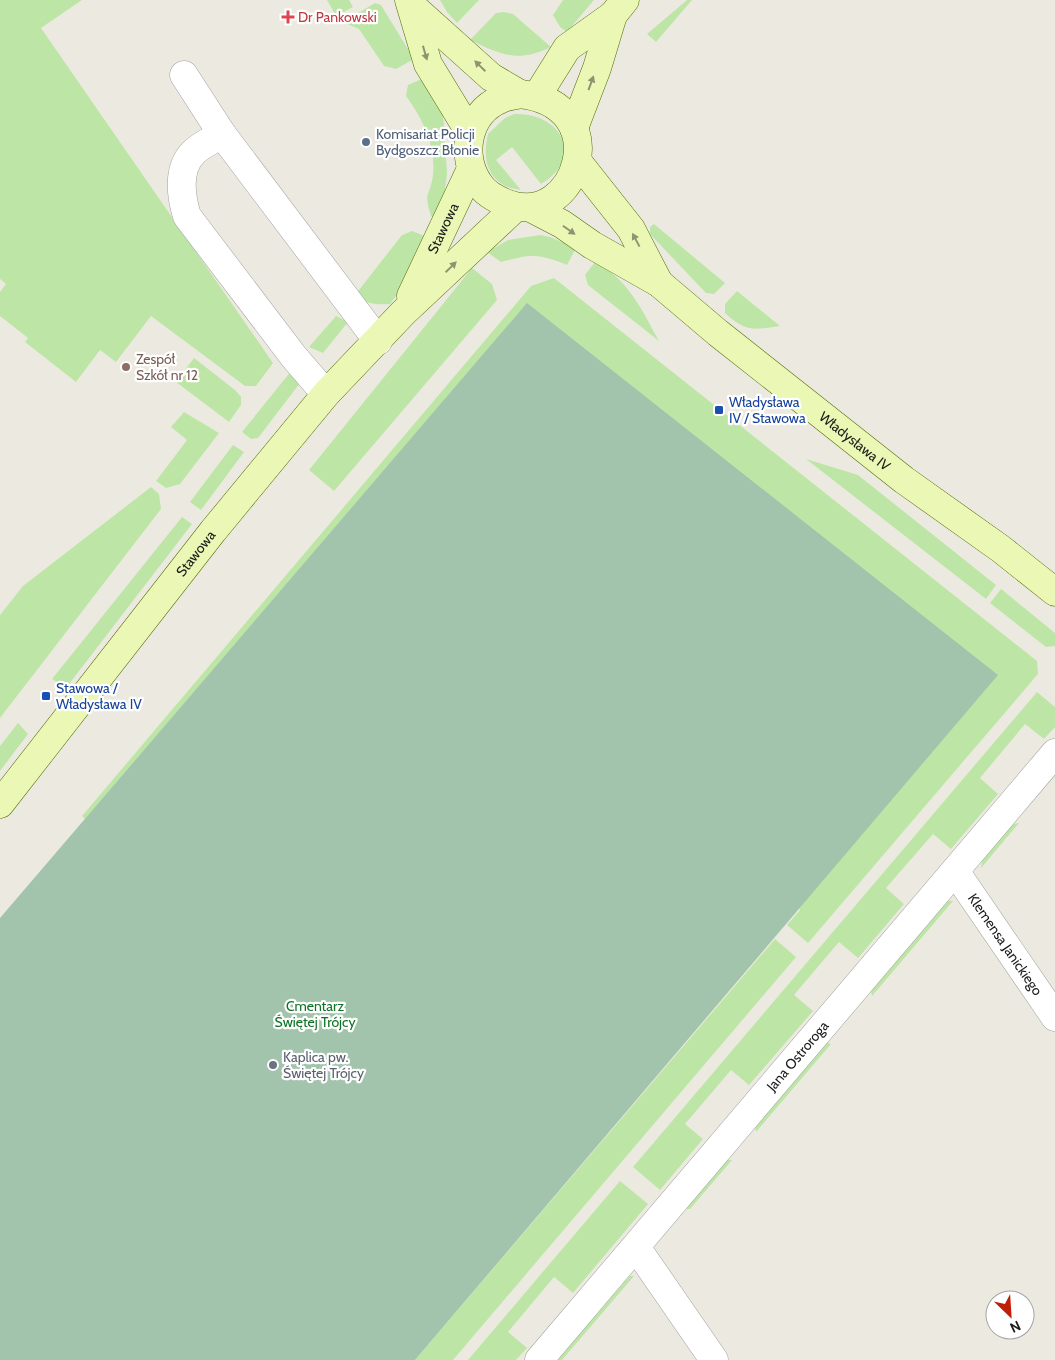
<svg xmlns="http://www.w3.org/2000/svg" width="1055" height="1360" viewBox="0 0 1055 1360" font-family="Cabin,sans-serif">
	<rect width="100%" height="100%" fill="#eceae0"/>
	<path fill="#bde6a6" d="M 0,0 L 82,0 L 41,28 L 273,363 L 256,386 L 245,386 L 151,316 L 116,362 L 100,350 L 76,382 L 25,342 L 28,338 L 0,316 L 0,292 L 6,284 L 0,279 Z
		M 327,0 L 349,0 L 353,7 L 336,16 Z
		M 440,0 L 479,0 L 457,23 L 447,12 Z
		M 563,0 L 594,0 L 567,32 L 560,27 L 553,15 Z
		M 687,0 L 692,0 L 656,42 L 647,34 Z
		M 375,3 L 381,5 L 414,59 L 396,69 L 384,66 L 359,29 L 343,22 Z
		M 504,12 L 513,14 L 551,47 C 517,63 502,55 470,40 L 496,13 Z
		M 424,78 L 442,112 L 444,124 L 447,174 L 444,196 L 436,219 L 431,216 C 423,191 430,197 433,175 C 436,146 423,119 406,96 L 408,85 Z
		M 514,114 C 562,112 585,158 541,184 L 512,147 L 496,160 L 521,190 C 490,187 481,162 488,134 L 505,118 Z
		M 654,224 L 725,283 L 714,294 L 706,293 L 650,234 L 650,227 Z
		M 412,231 L 427,237 L 400,291 L 390,304 C 375,305 366,304 355,295 L 402,235 Z
		M 540,235 L 550,237 L 576,248 L 567,265 C 538,253 531,254 501,262 L 487,252 L 508,240 Z
		M 595,262 C 628,279 642,310 659,341 L 588,285 L 585,275 Z
		M 472,268 L 492,284 L 497,300 L 334,491 L 309,470 Z
		M 554,278 L 1037,661 L 1038,674 L 808,943 L 787,925 L 800,910 L 527,304 L 85,819 L 82,816 L 531,286 Z
		M 737,291 L 780,326 C 754,330 745,332 725,313 L 725,304 Z
		M 336,316 L 348,322 L 323,353 L 309,347 Z
		M 194,358 L 235,390 L 241,397 L 241,405 L 229,422 L 176,382 Z
		M 292,370 L 300,383 L 258,438 L 251,439 L 242,432 Z
		M 184,412 L 219,433 L 180,484 L 166,488 L 156,481 L 187,440 L 171,427 Z
		M 233,445 L 244,452 L 201,510 L 190,502 Z
		M 806,459 L 858,475 L 996,585 L 986,599 Z
		M 151,487 L 159,494 L 161,509 L 0,718 L 0,615 L 23,586 Z
		M 182,517 L 192,524 L 66,688 L 52,679 Z
		M 1001,589 L 1055,633 L 1055,646 L 1046,647 L 990,603 Z
		M 1037,692 L 1055,707 L 1055,727 L 1044,739 L 1025,724 L 980,778 L 998,794 L 951,849 L 933,834 L 886,888 L 904,904 L 858,958 L 839,942 L 794,995 L 813,1011 L 749,1085 L 731,1070 L 685,1124 L 703,1139 L 660,1190 L 633,1167 Z
		M 18,723 L 28,734 L 0,771 L 0,746 Z
		M 1019,823 L 981,868 L 982,861 L 1013,824 Z
		M 947,901 L 953,901 L 872,996 L 871,991 Z
		M 775,939 L 796,957 L 453,1360 L 415,1360 Z
		M 826,1042 L 831,1044 L 756,1132 L 755,1126 Z
		M 726,1160 L 732,1160 L 690,1209 L 686,1209 Z
		M 620,1181 L 648,1204 L 573,1293 L 554,1277 L 508,1332 L 527,1348 L 516,1360 L 468,1360 Z
		M 630,1276 L 634,1276 L 562,1360 L 557,1360 Z"/>
	<path fill="#a2c4ac" d="M 527,303 L 998,675 L 415,1360 L 0,1360 L 0,918 Z"/>
	<g fill="none" stroke-linecap="round" stroke-linejoin="round">
		<defs>
			<g id="street">
				<path d="M 184,75 L 222,134 L 378,341"/>
				<path d="M 222,134 C 213,140 200,145 193,153 C 177,169 181,197 187,216 L 294,357 L 326,394"/>
				<path id="s1" d="M 955,871 L 1055,1017"/>
				<path d="M 636,1247 L 714,1360"/>
				<path id="s2" d="M 539,1360 L 1055,753"/>
			</g>
			<g id="secondary">
				<path d="M 409,0 L 428,64 L 470,133"/>
				<path d="M 412,6 L 491,77 L 520,94"/>
				<path d="M 520,94 C 618,105 576,229 508,204 C 498,200 486,194 480,185 C 459,157 467,113 501,99 C 507,96 514,96 520,94 Z"/>
				<path d="M 537,96 L 567,48 L 613,15 L 625,0"/>
				<path d="M 574,128 L 597,68 L 613,15"/>
				<path d="M 578,162 L 631,229 L 659,283"/>
				<path id="s3" d="M 533,209 L 562,224 L 592,245 L 659,283 L 718,333 L 904,480 L 1001,549 L 1055,592"/>
				<path id="s4" d="M 411,296 L 470,171"/>
				<path id="s5" d="M 0,804 L 213,531 L 326,394 L 403,313 L 516,207"/>
			</g>
		</defs>
		<use href="#street" stroke="#a2a2a2" stroke-width="29"/>
		<use href="#secondary" stroke="#546c08" stroke-width="29"/>
		<use href="#street" stroke="#fff" stroke-width="28"/>
		<use href="#secondary" stroke="#ebf7b4" stroke-width="28"/>
	</g>
	<defs><path id="oneway-solid" d="M-6-.8H1V-3.2L6.5 0L1 3.2V.8H-6Z" transform="scale(1.25)"/></defs>
	<g fill="#8d946f">
		<use href="#oneway-solid" transform="translate(425 53) rotate(74)"/>
		<use href="#oneway-solid" transform="translate(480 66) rotate(-136)"/>
		<use href="#oneway-solid" transform="translate(591 83) rotate(-70)"/>
		<use href="#oneway-solid" transform="translate(569 230) rotate(35)"/>
		<use href="#oneway-solid" transform="translate(636 240) rotate(-118)"/>
		<use href="#oneway-solid" transform="translate(451 267) rotate(-44)"/>
	</g>
	<path fill="#e0444e" stroke="#fff" stroke-width="2" d="M285.5 9.5h5v5h5v5h-5v5h-5v-5h-5v-5h5z"/>
	<circle fill="#5c6f8a" stroke="#fff" stroke-width="2" cx="366" cy="142" r="5"/>
	<circle fill="#8d6e63" stroke="#fff" stroke-width="2" cx="126" cy="367" r="5"/>
	<g fill="#1a4fb4" stroke="#fff" stroke-width="2">
		<rect x="714" y="405" width="10" height="10" rx="2.5"/>
		<rect x="41" y="691" width="10" height="10" rx="2.5"/>
	</g>
	<circle fill="#6b7280" stroke="#fff" stroke-width="2" cx="273" cy="1065" r="5"/>
	<g text-anchor="middle" stroke-width="4.5" stroke-linejoin="round" paint-order="stroke">
		<g font-size="14" fill="#be3a42" stroke="#fff" text-anchor="start">
			<text x="298" y="22">Dr Pankowski</text>
		</g>
		<g font-size="14" fill="#4e5e75" stroke="#fff" text-anchor="start">
			<text x="376" y="139">Komisariat Policji<tspan x="376" dy="16">Bydgoszcz Błonie</tspan></text>
		</g>
		<g font-size="14" fill="#1b1b1b" stroke="#fff">
			<text dy="5" stroke="none"><textPath href="#s4" startOffset="75">Stawowa</textPath></text>
			<text dy="5" stroke="none"><textPath href="#s3" startOffset="398">Władysława IV</textPath></text>
			<text dy="5" stroke="none"><textPath href="#s5" startOffset="318">Stawowa</textPath></text>
			<text dy="5" stroke="none"><textPath href="#s1" startOffset="89">Klemensa Janickiego</textPath></text>
			<text dy="5" stroke="none"><textPath href="#s2" startOffset="399">Jana Ostroroga</textPath></text>
		</g>
		<g font-size="14" fill="#785e54" stroke="#fff" text-anchor="start">
			<text x="136" y="364">Zespół<tspan x="136" dy="16">Szkół nr 12</tspan></text>
		</g>
		<g font-size="14" fill="#164399" stroke="#fff" text-anchor="start">
			<text x="729" y="407">Władysława<tspan x="729" dy="16">IV / Stawowa</tspan></text>
			<text x="56" y="693">Stawowa /<tspan x="56" dy="16">Władysława IV</tspan></text>
		</g>
		<g font-size="14" fill="#0e7324" stroke="#fff">
			<text x="315" y="1011">Cmentarz<tspan x="315" dy="16">Świętej Trójcy</tspan></text>
		</g>
		<g font-size="14" fill="#5b616d" stroke="#fff" text-anchor="start">
			<text x="283" y="1062">Kaplica pw.<tspan x="283" dy="16">Świętej Trójcy</tspan></text>
		</g>
	</g>
	<g transform="translate(1010 1315) rotate(155)"><circle r="24" fill="#ffffff" stroke="#a4a4a4"/>
	<path d="M0-4L9 19L0 12L-9 19Z" fill="#c01e06"/>
	<text y="-8" font-size="14" font-weight="bold" text-anchor="middle" fill="#1b1b1b">N</text>
	</g>
</svg>
